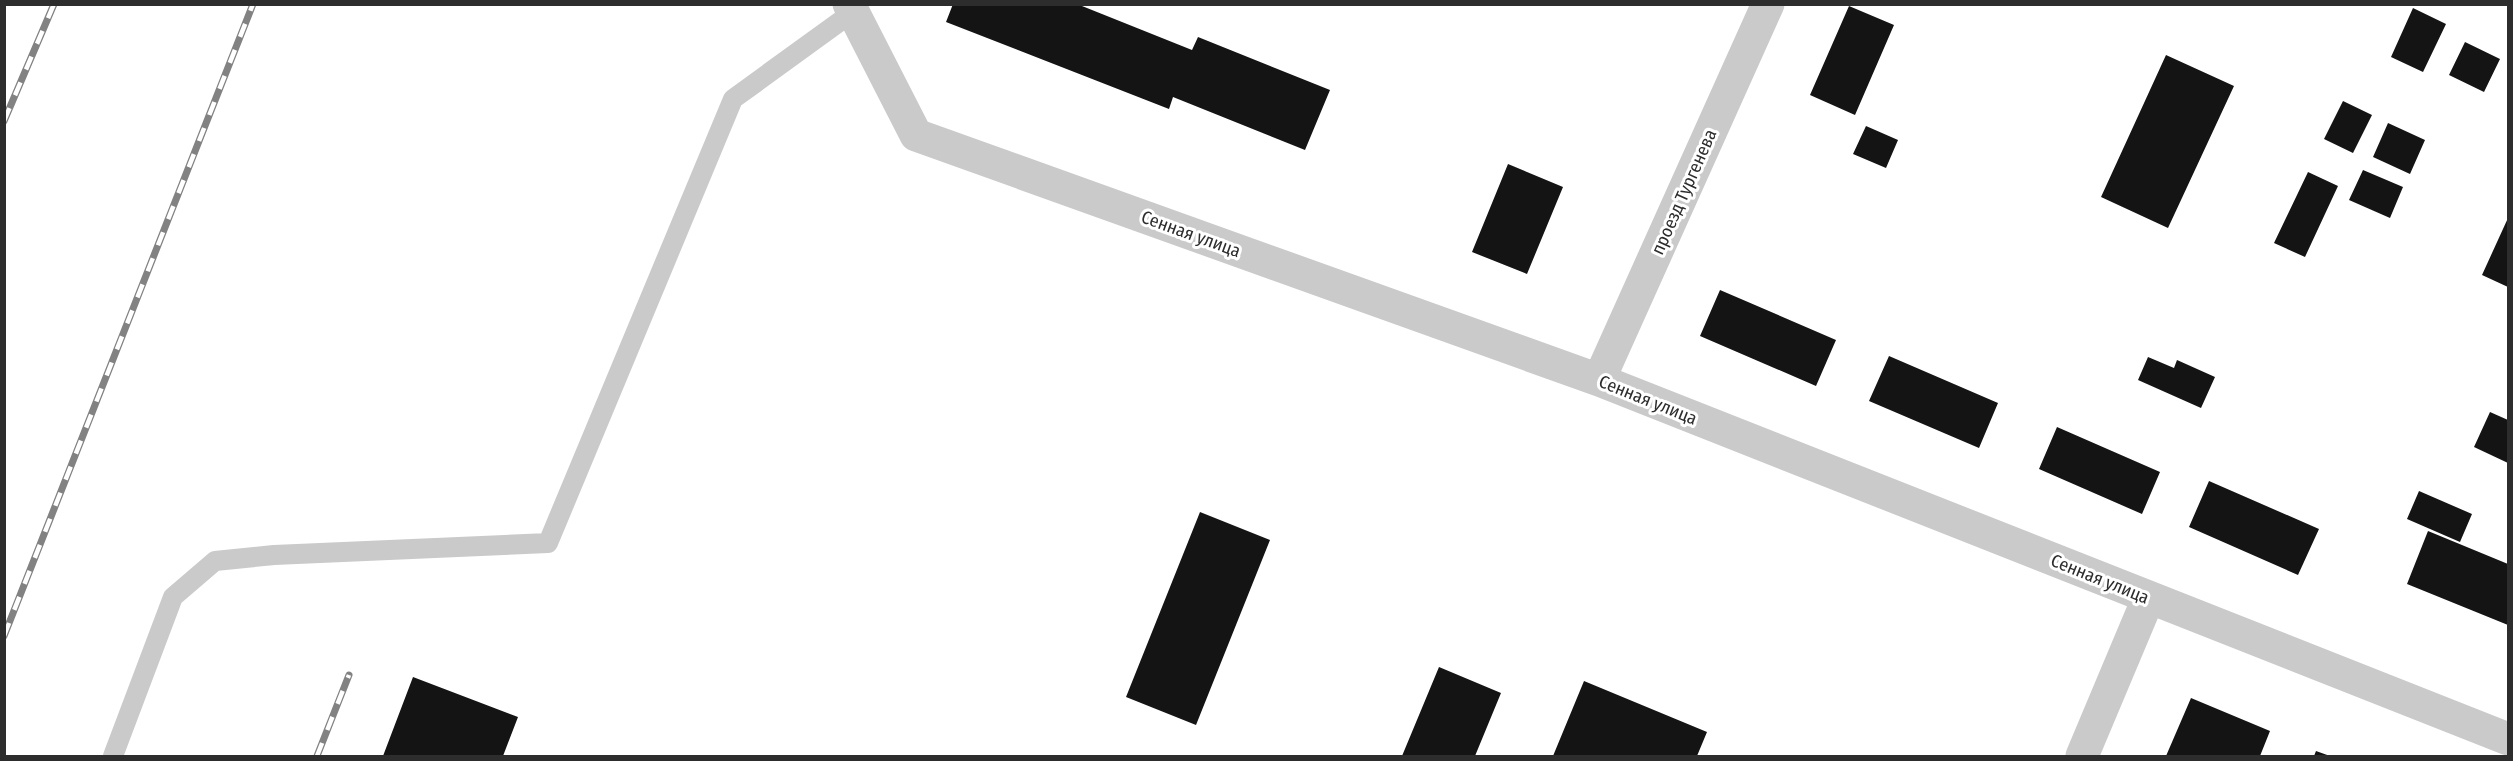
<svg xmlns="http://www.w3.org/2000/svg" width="2513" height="761" viewBox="0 0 2513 761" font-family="'Fira Sans Condensed',sans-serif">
	<rect width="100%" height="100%" fill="#fff"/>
	<path fill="#141414" d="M 953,4 L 1077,4 L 1192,50 L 1198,37 L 1330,90 L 1305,150 L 1173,97 L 1169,109 L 946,22 Z
		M 1849,6 L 1894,25 L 1855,115 L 1810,95 Z
		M 2413,8 L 2446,24 L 2423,72 L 2391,57 Z
		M 2465,42 L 2500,59 L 2484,92 L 2449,75 Z
		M 2166,55 L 2234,86 L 2168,228 L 2101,197 Z
		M 2343,101 L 2372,115 L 2353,153 L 2324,139 Z
		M 2388,123 L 2425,140 L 2410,174 L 2373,157 Z
		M 1866,126 L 1898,140 L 1886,168 L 1853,154 Z
		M 1508,164 L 1563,187 L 1527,274 L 1472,252 Z
		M 2363,170 L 2403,187 L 2390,218 L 2349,200 Z
		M 2308,172 L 2338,186 L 2305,257 L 2274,243 Z
		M 2508,218 L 2508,287 L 2482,275 Z
		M 1720,290 L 1836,340 L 1816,386 L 1700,336 Z
		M 1889,356 L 1998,403 L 1979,448 L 1869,401 Z
		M 2148,357 L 2174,368 L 2177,360 L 2215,377 L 2201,408 L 2138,380 Z
		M 2490,412 L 2508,420 L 2508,463 L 2474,447 Z
		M 2057,427 L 2160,472 L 2142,514 L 2039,469 Z
		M 2209,481 L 2319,529 L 2298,575 L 2189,527 Z
		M 2419,491 L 2472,514 L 2460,542 L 2407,519 Z
		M 1200,512 L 1270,540 L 1196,725 L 1126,697 Z
		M 2428,531 L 2508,564 L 2508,625 L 2407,584 Z
		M 1439,667 L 1501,693 L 1475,756 L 1402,756 Z
		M 413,677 L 518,717 L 503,756 L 383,756 Z
		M 1584,681 L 1707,732 L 1697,756 L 1553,756 Z
		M 2191,698 L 2270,731 L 2260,756 L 2166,756 Z
		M 2316,751 L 2330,756 L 2314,756 Z"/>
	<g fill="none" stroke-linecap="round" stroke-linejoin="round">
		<path stroke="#cacaca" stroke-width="20" d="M 113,756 L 173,597 L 215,561 L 274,555 L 548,543 L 733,99 L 853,12"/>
		<path stroke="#cacaca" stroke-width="33" d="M 849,4 L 916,135 L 1599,380 L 2508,739
			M 1599,380 L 1768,4
			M 2082,756 L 2148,599"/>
		<defs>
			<path id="rail" d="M 4,121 L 54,4
				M 4,636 L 253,4
				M 317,756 L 349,675"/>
		</defs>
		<use href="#rail" stroke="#828282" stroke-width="7"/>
		<use href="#rail" stroke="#fff" stroke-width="4.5" stroke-dasharray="14" stroke-linecap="butt"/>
	</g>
	<g text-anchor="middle" stroke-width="6" stroke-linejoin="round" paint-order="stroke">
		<g font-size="18" fill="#2d2d2d" stroke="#fff">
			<text transform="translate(1684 192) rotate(-66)" y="6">проезд Тургенева</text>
			<text transform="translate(1191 234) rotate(20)" y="6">Сенная улица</text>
			<text transform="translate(1648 400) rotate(22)" y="6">Сенная улица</text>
			<text transform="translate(2100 579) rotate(22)" y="6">Сенная улица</text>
		</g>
	</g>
	<rect width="2513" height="761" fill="none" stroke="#2d2d2d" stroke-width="12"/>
</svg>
